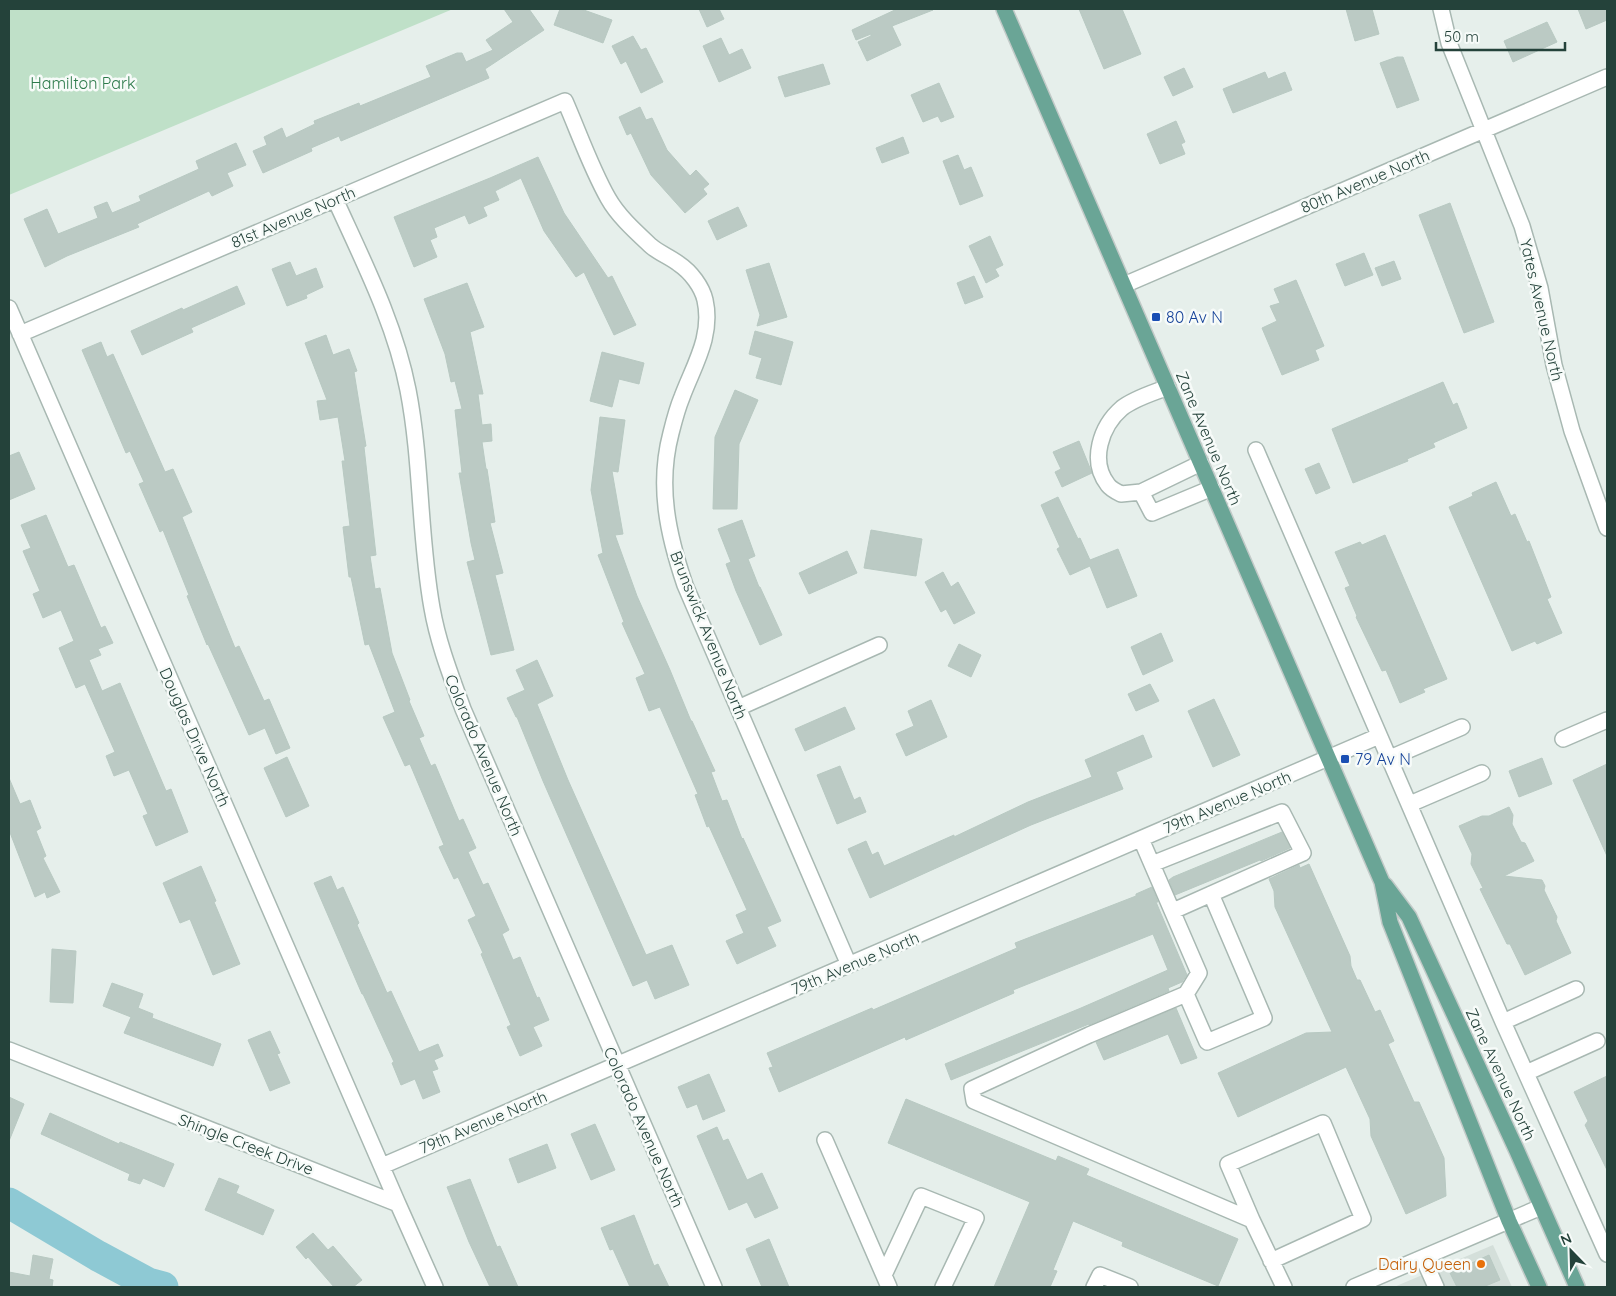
<svg xmlns="http://www.w3.org/2000/svg" width="1616" height="1296" viewBox="0 0 1616 1296" font-family="Quicksand,sans-serif">
	<rect width="100%" height="100%" fill="#e6efeb"/>
	<path fill="#d4dfda" d="M 1493,1245 L 1512,1287 L 1394,1287 Z"/>
	<path fill="#bfe0c8" d="M 9,9 L 453,9 L 9,195 Z"/>
	<g fill="none" stroke-linecap="round" stroke-linejoin="round">
		<path stroke="#8ec9d4" stroke-width="31" d="M 9,1203 L 98,1256 L 148,1283 L 163,1287"/>
	</g>
	<path fill="#bbcac4" stroke="#b8c9c2" d="M 504,9 L 529,9 L 544,30 L 485,69 L 489,78 L 341,141 L 339,136 L 311,148 L 312,151 L 263,173 L 253,151 L 267,145 L 264,137 L 282,128 L 286,138 L 315,124 L 314,121 L 359,103 L 360,106 L 431,77 L 426,66 L 457,53 L 462,53 L 466,62 L 493,50 L 486,40 L 513,22 Z
		M 560,9 L 581,9 L 612,20 L 603,43 L 554,25 Z
		M 699,9 L 719,9 L 724,19 L 707,27 Z
		M 897,9 L 933,10 L 892,26 L 901,45 L 867,61 L 858,42 L 871,36 L 871,34 L 856,40 L 852,30 Z
		M 1079,9 L 1122,9 L 1141,54 L 1104,69 Z
		M 1346,9 L 1372,9 L 1379,34 L 1355,41 Z
		M 1578,9 L 1607,9 L 1607,20 L 1586,29 Z
		M 1547,22 L 1557,42 L 1513,62 L 1504,41 Z
		M 633,36 L 641,50 L 646,48 L 663,82 L 641,93 L 626,61 L 621,64 L 612,46 Z
		M 721,38 L 729,55 L 742,49 L 751,68 L 719,82 L 703,46 Z
		M 1397,57 L 1403,57 L 1419,100 L 1397,108 L 1380,63 Z
		M 823,64 L 830,84 L 785,97 L 778,77 Z
		M 1184,68 L 1193,87 L 1173,96 L 1164,77 Z
		M 1265,72 L 1268,79 L 1285,72 L 1292,90 L 1233,113 L 1223,89 Z
		M 939,83 L 954,117 L 941,122 L 938,116 L 923,122 L 911,95 Z
		M 640,107 L 646,120 L 652,118 L 667,150 L 690,176 L 696,170 L 709,184 L 703,189 L 707,194 L 685,213 L 651,175 L 631,133 L 627,135 L 619,117 Z
		M 1176,121 L 1185,142 L 1181,144 L 1185,154 L 1160,164 L 1147,134 Z
		M 903,137 L 909,153 L 882,163 L 876,148 Z
		M 236,143 L 246,165 L 227,173 L 233,186 L 212,196 L 209,191 L 137,224 L 139,227 L 67,256 L 45,267 L 24,219 L 47,209 L 58,234 L 98,218 L 94,207 L 107,202 L 112,213 L 141,201 L 139,196 L 199,169 L 196,161 Z
		M 958,155 L 964,170 L 971,167 L 983,196 L 960,205 L 943,161 Z
		M 538,157 L 564,213 L 608,278 L 612,276 L 636,325 L 614,335 L 584,272 L 576,277 L 544,231 L 521,178 L 495,191 L 499,200 L 483,207 L 487,216 L 469,224 L 465,215 L 434,228 L 437,237 L 430,240 L 437,257 L 414,267 L 394,217 L 490,178 Z
		M 1450,203 L 1494,322 L 1464,333 L 1419,215 Z
		M 738,207 L 747,226 L 717,240 L 708,221 Z
		M 990,236 L 1003,265 L 995,269 L 999,276 L 986,283 L 969,246 Z
		M 1364,253 L 1373,275 L 1345,286 L 1336,264 Z
		M 1394,261 L 1401,279 L 1382,286 L 1375,268 Z
		M 290,262 L 296,276 L 316,268 L 323,287 L 306,295 L 307,298 L 287,306 L 272,269 Z
		M 769,263 L 787,317 L 757,326 L 760,315 L 746,270 Z
		M 974,276 L 983,297 L 965,304 L 957,283 Z
		M 1296,280 L 1324,346 L 1315,350 L 1319,360 L 1282,375 L 1262,328 L 1277,321 L 1270,306 L 1280,303 L 1274,289 Z
		M 467,283 L 484,327 L 470,332 L 483,394 L 478,394 L 482,425 L 491,424 L 492,441 L 482,442 L 486,469 L 487,469 L 495,522 L 490,523 L 503,573 L 495,575 L 514,650 L 491,655 L 467,562 L 475,560 L 471,543 L 459,473 L 462,473 L 455,410 L 462,409 L 455,381 L 451,382 L 445,354 L 424,299 Z
		M 237,286 L 245,304 L 191,328 L 193,332 L 142,355 L 131,331 L 182,308 L 183,310 Z
		M 755,331 L 793,342 L 781,385 L 756,378 L 762,358 L 749,354 Z
		M 326,335 L 333,355 L 349,349 L 357,371 L 354,372 L 366,446 L 364,447 L 376,555 L 370,556 L 375,589 L 380,588 L 392,653 L 410,700 L 409,701 L 424,736 L 419,738 L 431,766 L 435,764 L 459,821 L 463,819 L 476,848 L 468,852 L 483,885 L 488,883 L 509,930 L 502,934 L 513,960 L 520,957 L 537,998 L 539,997 L 549,1020 L 533,1027 L 542,1046 L 520,1056 L 507,1027 L 511,1025 L 481,954 L 483,953 L 468,920 L 476,916 L 458,877 L 454,879 L 439,847 L 444,845 L 410,764 L 405,766 L 383,717 L 395,712 L 369,644 L 365,645 L 351,577 L 349,577 L 343,527 L 350,526 L 342,461 L 345,461 L 338,417 L 320,420 L 317,401 L 327,400 L 305,343 Z
		M 101,342 L 107,357 L 113,354 L 165,472 L 173,469 L 192,512 L 182,517 L 235,648 L 239,646 L 264,701 L 269,699 L 290,748 L 276,754 L 265,728 L 249,735 L 208,644 L 207,645 L 187,596 L 189,595 L 163,530 L 160,532 L 139,484 L 144,482 L 130,451 L 126,453 L 82,350 Z
		M 602,352 L 644,363 L 639,384 L 619,379 L 612,407 L 590,401 Z
		M 1443,382 L 1453,405 L 1457,403 L 1467,428 L 1433,443 L 1435,447 L 1407,459 L 1408,461 L 1353,483 L 1332,429 Z
		M 735,390 L 758,400 L 739,444 L 737,509 L 713,509 L 715,437 Z
		M 600,417 L 625,420 L 618,472 L 612,471 L 623,534 L 615,535 L 637,596 L 670,670 L 691,721 L 692,721 L 715,771 L 711,772 L 722,801 L 727,800 L 742,839 L 743,838 L 781,921 L 767,927 L 776,946 L 737,964 L 726,941 L 744,933 L 736,915 L 747,910 L 709,826 L 707,827 L 695,795 L 698,794 L 660,707 L 649,711 L 636,678 L 645,674 L 622,623 L 624,622 L 598,555 L 603,553 L 591,490 Z
		M 1079,441 L 1092,473 L 1062,487 L 1055,472 L 1061,469 L 1053,452 Z
		M 19,452 L 35,489 L 9,500 L 9,456 Z
		M 1319,463 L 1330,488 L 1316,494 L 1305,469 Z
		M 1496,482 L 1511,516 L 1515,514 L 1527,542 L 1529,541 L 1551,597 L 1547,599 L 1562,633 L 1537,644 L 1535,641 L 1512,651 L 1449,507 L 1473,496 L 1472,493 Z
		M 1058,497 L 1078,539 L 1080,538 L 1090,560 L 1118,549 L 1137,596 L 1107,608 L 1090,566 L 1070,575 L 1057,549 L 1060,547 L 1041,505 Z
		M 46,515 L 68,567 L 74,565 L 101,628 L 105,626 L 113,643 L 98,649 L 101,655 L 89,660 L 102,691 L 120,683 L 166,791 L 171,789 L 188,832 L 156,846 L 143,816 L 148,814 L 129,770 L 114,776 L 106,756 L 115,752 L 85,684 L 76,688 L 59,648 L 74,641 L 61,610 L 43,618 L 33,594 L 40,591 L 23,551 L 31,548 L 21,525 Z
		M 742,520 L 755,556 L 748,559 L 759,587 L 760,587 L 782,635 L 760,645 L 736,591 L 726,564 L 731,562 L 718,529 Z
		M 871,530 L 922,539 L 916,576 L 864,568 Z
		M 1385,535 L 1447,679 L 1423,689 L 1425,692 L 1400,703 L 1386,670 L 1382,671 L 1356,617 L 1357,616 L 1345,588 L 1350,586 L 1335,552 L 1360,542 L 1362,545 Z
		M 847,551 L 857,573 L 809,594 L 799,573 Z
		M 943,572 L 951,587 L 958,582 L 975,613 L 954,624 L 946,609 L 941,612 L 925,582 Z
		M 1161,633 L 1173,661 L 1143,675 L 1131,647 Z
		M 959,644 L 981,655 L 971,677 L 948,666 Z
		M 537,660 L 553,696 L 537,704 L 568,780 L 646,955 L 672,945 L 689,985 L 655,999 L 647,980 L 633,986 L 543,781 L 517,717 L 516,717 L 507,698 L 525,690 L 516,670 Z
		M 1150,684 L 1159,701 L 1136,711 L 1128,694 Z
		M 1214,699 L 1240,755 L 1213,767 L 1188,711 Z
		M 931,700 L 947,737 L 906,756 L 896,734 L 914,726 L 908,711 Z
		M 845,707 L 855,729 L 805,751 L 795,729 Z
		M 1143,735 L 1152,757 L 1116,772 L 1123,789 L 1031,825 L 870,898 L 848,849 L 866,841 L 872,855 L 878,852 L 884,866 L 954,835 L 954,837 L 1028,802 L 1092,777 L 1085,760 Z
		M 287,757 L 309,806 L 286,817 L 264,768 Z
		M 1542,758 L 1552,784 L 1519,797 L 1509,771 Z
		M 1607,764 L 1607,856 L 1573,780 Z
		M 840,766 L 854,800 L 860,797 L 866,812 L 837,824 L 817,775 Z
		M 9,778 L 20,804 L 30,800 L 41,828 L 36,831 L 46,856 L 43,858 L 60,892 L 47,898 L 45,892 L 35,897 L 9,830 Z
		M 1509,807 L 1513,815 L 1512,824 L 1521,842 L 1525,843 L 1534,861 L 1504,876 L 1542,880 L 1545,886 L 1544,890 L 1557,917 L 1556,921 L 1571,953 L 1525,975 L 1510,944 L 1507,944 L 1480,889 L 1483,888 L 1471,864 L 1472,854 L 1459,826 L 1482,816 L 1489,816 Z
		M 1282,832 L 1290,848 L 1261,861 L 1260,860 L 1175,895 L 1169,880 L 1173,877 Z
		M 1309,864 L 1350,956 L 1351,966 L 1357,980 L 1360,980 L 1375,1012 L 1380,1010 L 1394,1041 L 1388,1044 L 1414,1102 L 1419,1102 L 1444,1158 L 1446,1196 L 1406,1214 L 1371,1136 L 1370,1119 L 1346,1067 L 1238,1117 L 1218,1073 L 1306,1033 L 1332,1032 L 1275,907 L 1274,891 L 1269,879 L 1299,865 L 1300,868 Z
		M 201,866 L 216,901 L 214,902 L 240,964 L 213,975 L 190,919 L 180,923 L 163,883 Z
		M 331,876 L 337,890 L 343,887 L 359,923 L 357,925 L 387,993 L 391,991 L 419,1052 L 438,1044 L 443,1056 L 434,1060 L 438,1069 L 432,1071 L 440,1092 L 423,1099 L 415,1079 L 401,1085 L 392,1063 L 394,1062 L 363,994 L 362,994 L 314,883 Z
		M 1152,887 L 1158,902 L 1156,902 L 1187,975 L 1182,982 L 1168,988 L 1169,991 L 1089,1025 L 1089,1024 L 951,1080 L 945,1064 L 1081,1008 L 1168,970 L 1153,934 L 1013,990 L 1014,993 L 906,1040 L 905,1037 L 779,1092 L 769,1068 L 773,1067 L 767,1053 L 872,1008 L 873,1010 L 1017,948 L 1015,943 L 1136,896 L 1136,894 Z
		M 52,949 L 76,951 L 73,1003 L 50,1002 Z
		M 112,983 L 143,994 L 138,1008 L 153,1014 L 152,1018 L 221,1044 L 213,1066 L 124,1033 L 131,1017 L 103,1006 Z
		M 1176,1008 L 1197,1058 L 1181,1064 L 1168,1034 L 1104,1060 L 1096,1042 Z
		M 270,1031 L 280,1053 L 277,1054 L 290,1083 L 270,1091 L 248,1040 Z
		M 709,1074 L 725,1111 L 703,1120 L 697,1104 L 687,1108 L 678,1087 Z
		M 1607,1076 L 1607,1170 L 1585,1125 L 1588,1121 L 1574,1092 Z
		M 9,1097 L 24,1104 L 9,1141 Z
		M 906,1099 L 1056,1161 L 1058,1156 L 1089,1169 L 1086,1175 L 1238,1239 L 1218,1286 L 1122,1246 L 1123,1242 L 1073,1221 L 1053,1270 L 1057,1271 L 1050,1287 L 994,1287 L 1030,1202 L 888,1143 Z
		M 50,1113 L 119,1144 L 120,1142 L 174,1164 L 164,1187 L 143,1178 L 140,1184 L 128,1180 L 130,1174 L 41,1134 Z
		M 595,1124 L 615,1170 L 591,1180 L 571,1134 Z
		M 717,1127 L 723,1141 L 728,1139 L 747,1180 L 762,1173 L 778,1208 L 755,1218 L 747,1202 L 729,1210 L 697,1136 Z
		M 547,1144 L 556,1168 L 518,1183 L 509,1159 Z
		M 219,1178 L 239,1186 L 236,1193 L 274,1210 L 263,1235 L 205,1210 Z
		M 470,1179 L 497,1247 L 500,1246 L 518,1287 L 490,1287 L 469,1242 L 447,1187 Z
		M 634,1215 L 654,1266 L 658,1264 L 669,1287 L 630,1287 L 613,1249 L 610,1250 L 601,1228 Z
		M 313,1233 L 328,1250 L 333,1246 L 362,1280 L 353,1287 L 334,1287 L 308,1257 L 306,1259 L 296,1247 Z
		M 769,1239 L 789,1287 L 762,1287 L 746,1249 Z
		M 33,1255 L 53,1259 L 49,1279 L 53,1280 L 52,1287 L 9,1287 L 9,1272 L 30,1276 Z
		M 1489,1255 L 1500,1280 L 1483,1287 L 1457,1287 L 1450,1273 Z"/>
	<g fill="none" stroke-linecap="round" stroke-linejoin="round">
		<defs>
			<path id="minor" d="M 1441,9 L 1449,43 L 1522,226 L 1540,288 L 1554,365 L 1572,431 L 1607,528
				M 335,199 C 363,261 395,323 408,390 C 422,462 419,536 432,608 C 438,643 451,676 463,709 L 714,1287
				M 1124,285 L 1607,77
				M 9,308 L 398,1204
				M 20,334 L 565,101 C 579,133 591,168 608,198 C 618,216 636,232 651,246 C 659,253 670,257 679,264 C 691,272 702,287 705,300 C 713,336 694,365 682,397 C 677,409 674,421 671,433 C 657,486 668,535 685,585 L 849,965
				M 1168,387 C 1153,393 1135,398 1122,408 C 1101,426 1089,461 1108,485 C 1111,489 1117,492 1121,494 L 1141,492 L 1201,463
				M 1256,450 L 1503,1022 L 1607,1254
				M 1141,492 L 1152,513 L 1212,488
				M 738,708 L 879,645
				M 1563,739 L 1607,720
				M 1390,758 L 1462,727
				M 1410,804 L 1482,773
				M 1141,839 L 1199,973 L 1186,994 L 1089,1035 L 972,1089 L 974,1101 L 1252,1220 L 1284,1287
				M 1152,864 L 1282,812 L 1303,853 L 1173,911
				M 1186,994 L 1207,1042 L 1264,1018 L 1211,894
				M 1503,1022 L 1576,989
				M 9,1050 L 398,1204 L 435,1287
				M 1526,1073 L 1597,1041
				M 825,1140 L 889,1287
				M 382,1166 L 1379,736
				M 1252,1220 L 1228,1164 L 1323,1123 L 1363,1219 L 1271,1261
				M 1423,1258 L 1436,1287
				M 884,1275 L 921,1196 L 976,1218 L 943,1287
				M 1094,1287 L 1100,1275 L 1130,1287
				M 1354,1287 L 1541,1207"/>
			<path id="major" d="M 1004,9 L 1382,882 L 1390,922 L 1509,1221 L 1539,1287
				M 1385,885 L 1409,917 L 1517,1151 L 1577,1287"/>
		</defs>
		<use href="#minor" stroke="#a8b8b2" stroke-width="18"/>
		<use href="#major" stroke="#c2cac8" stroke-width="18"/>
		<use href="#minor" stroke="#fff" stroke-width="15"/>
		<use href="#major" stroke="#6aa596" stroke-width="15"/>
	</g>
	<g fill="#1a4fb4" stroke="#f7fbf9" stroke-width="2">
		<rect x="1151" y="312" width="10" height="10" rx="2.5"/>
		<rect x="1340" y="754" width="10" height="10" rx="2.5"/>
	</g>
	<circle fill="#e8710a" stroke="#f7fbf9" stroke-width="2" cx="1481" cy="1264" r="5"/>
	<g text-anchor="middle" stroke-width="5" stroke-linejoin="round" paint-order="stroke">
		<g font-size="16" fill="#2d7a4b" stroke="#f7fbf9">
			<text x="83" y="89">Hamilton Park</text>
		</g>
		<g font-size="16" fill="#24423a" stroke="#f7fbf9">
			<text transform="translate(1365 181) rotate(-23)" y="6">80th Avenue North</text>
			<text transform="translate(293 217) rotate(-23)" y="6">81st Avenue North</text>
			<text transform="translate(1542 310) rotate(77)" y="6">Yates Avenue North</text>
			<text transform="translate(1209 438) rotate(67)" y="6">Zane Avenue North</text>
			<text transform="translate(709 635) rotate(68)" y="6">Brunswick Avenue North</text>
			<text transform="translate(195 737) rotate(66)" y="6">Douglas Drive North</text>
			<text transform="translate(484 755) rotate(67)" y="6">Colorado Avenue North</text>
			<text transform="translate(1227 802) rotate(-23)" y="6">79th Avenue North</text>
			<text transform="translate(855 963) rotate(-23)" y="6">79th Avenue North</text>
			<text transform="translate(1501 1074) rotate(65)" y="6">Zane Avenue North</text>
			<text transform="translate(483 1122) rotate(-23)" y="6">79th Avenue North</text>
			<text transform="translate(644 1127) rotate(66)" y="6">Colorado Avenue North</text>
			<text transform="translate(246 1144) rotate(21)" y="6">Shingle Creek Drive</text>
		</g>
		<g font-size="16" fill="#164399" stroke="#f7fbf9" text-anchor="start">
			<text x="1166" y="323">80 Av N</text>
			<text x="1355" y="765">79 Av N</text>
		</g>
		<g font-size="16" fill="#c56008" stroke="#f7fbf9" text-anchor="end">
			<text x="1471" y="1270">Dairy Queen</text>
		</g>
	</g>
	<rect width="1616" height="1296" fill="none" stroke="#24423a" stroke-width="20"/>
	<g transform="translate(1571 1251) rotate(337)" stroke="#f7fbf9" stroke-width="4" paint-order="stroke">
	<path d="M0-4L9 19L0 12L-9 19Z" fill="#24423a"/>
	<text y="-8" font-size="14" font-weight="bold" text-anchor="middle" fill="#24423a">N</text>
	</g>
	<path d="M1436 42v8h129v-8" fill="none" stroke="#24423a" stroke-width="2.5"/>
	<text x="1444" y="42" font-size="15" fill="#24423a" stroke="#f7fbf9" stroke-width="4" paint-order="stroke">50 m</text>
</svg>
